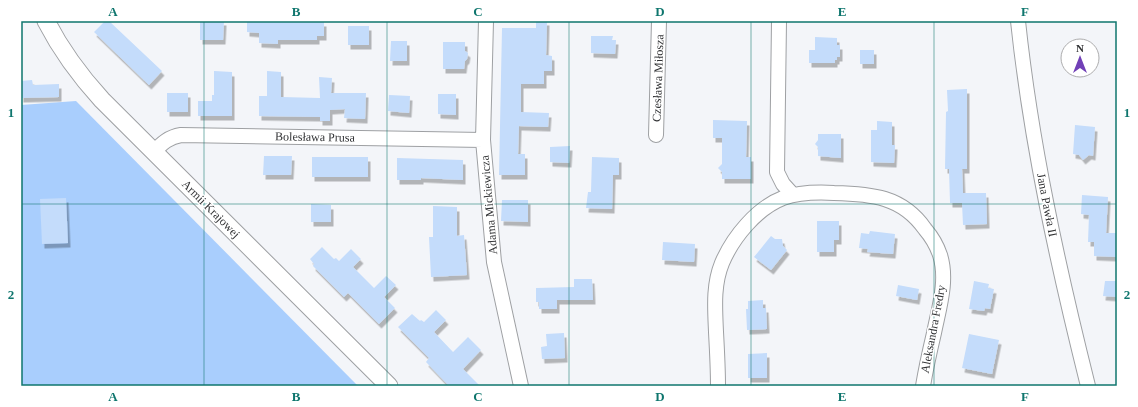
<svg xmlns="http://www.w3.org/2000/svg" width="1138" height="407" viewBox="0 0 1138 407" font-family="'Times New Roman',serif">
	<defs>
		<filter id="shadow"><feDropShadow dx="2.5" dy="4.5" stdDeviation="0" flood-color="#0004"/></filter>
	</defs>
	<rect width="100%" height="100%" fill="#f3f5f9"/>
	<path fill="#a9cefd" d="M 76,101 L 358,386 L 21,386 L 21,105 Z"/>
	<path fill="#c4dcfb" filter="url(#shadow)" d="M 105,21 L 109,21 L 162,71 L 149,85 L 94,32 Z
		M 200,21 L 224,21 L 223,40 L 200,40 Z
		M 247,21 L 313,21 L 313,22 L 324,22 L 324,36 L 317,36 L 317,40 L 278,40 L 278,44 L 259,43 L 259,33 L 247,32 Z
		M 536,21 L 547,21 L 546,55 L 552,56 L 552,71 L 544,71 L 544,84 L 521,84 L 521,112 L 549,113 L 548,127 L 519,126 L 518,154 L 525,154 L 525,175 L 499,175 L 502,28 L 536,28 Z
		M 348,26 L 369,26 L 369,45 L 348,45 Z
		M 591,36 L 613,36 L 612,40 L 616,40 L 615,54 L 591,53 Z
		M 815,37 L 837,38 L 837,45 L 840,45 L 840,57 L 837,57 L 837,60 L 835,60 L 835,63 L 809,63 L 809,50 L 815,50 Z
		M 391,41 L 407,41 L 407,61 L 390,61 Z
		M 443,42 L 465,42 L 465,51 L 468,53 L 467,59 L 465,61 L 464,69 L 443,69 Z
		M 860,50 L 874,50 L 874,64 L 860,64 Z
		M 214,71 L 232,72 L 232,116 L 198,116 L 198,101 L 212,101 L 212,95 L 214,95 Z
		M 267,71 L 281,72 L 281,97 L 320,98 L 319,77 L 332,78 L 331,93 L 366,93 L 365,119 L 344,118 L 345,109 L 330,110 L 330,121 L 320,121 L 320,117 L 259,116 L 259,96 L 267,96 Z
		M 32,80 L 33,85 L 59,84 L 59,97 L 21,98 L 21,81 Z
		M 967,89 L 967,169 L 962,169 L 963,193 L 986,193 L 987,224 L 963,225 L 962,203 L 950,203 L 949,169 L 945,169 L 946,112 L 948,111 L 947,90 Z
		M 167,93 L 188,93 L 188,112 L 167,112 Z
		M 438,94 L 456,94 L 456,115 L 438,114 Z
		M 389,95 L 410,96 L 409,113 L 388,111 Z
		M 713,120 L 747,121 L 746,157 L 751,157 L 751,179 L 722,179 L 722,172 L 718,168 L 722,164 L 722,138 L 713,138 Z
		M 877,121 L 892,122 L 892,145 L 895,145 L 894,163 L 871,162 L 871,130 L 877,130 Z
		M 1075,125 L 1095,127 L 1093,156 L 1089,155 L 1083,160 L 1079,155 L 1073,154 Z
		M 818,134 L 841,134 L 841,158 L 818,156 L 818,147 L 815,144 L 818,140 Z
		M 570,146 L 569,163 L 550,162 L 550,147 Z
		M 264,156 L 292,156 L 291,175 L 263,175 Z
		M 312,157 L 368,157 L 368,177 L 312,177 Z
		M 592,157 L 619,158 L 619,175 L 613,175 L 612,209 L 586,208 L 588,192 L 591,192 Z
		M 397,158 L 463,160 L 463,180 L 421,178 L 421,180 L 397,180 Z
		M 1082,195 L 1108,197 L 1106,233 L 1117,233 L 1117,257 L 1094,256 L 1094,242 L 1088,242 L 1089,215 L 1081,214 Z
		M 66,198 L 68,243 L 42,244 L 40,199 Z
		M 502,200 L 528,200 L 528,222 L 501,221 Z
		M 311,204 L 331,205 L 331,222 L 311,222 Z
		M 433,206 L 457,207 L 457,236 L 464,235 L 467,275 L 431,277 L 429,237 L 433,237 Z
		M 817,221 L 839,221 L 839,240 L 834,240 L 834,252 L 817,252 Z
		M 870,231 L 895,234 L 893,254 L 867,252 L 868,249 L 859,248 L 861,233 L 869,234 Z
		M 771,236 L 775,239 L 782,239 L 783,246 L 787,250 L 771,270 L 754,257 Z
		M 663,242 L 695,244 L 694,262 L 662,260 Z
		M 322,247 L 334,259 L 336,258 L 339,261 L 351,249 L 361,259 L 353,267 L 374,288 L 386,276 L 396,285 L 384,297 L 395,308 L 379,324 L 348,293 L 344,297 L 313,266 L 314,264 L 310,259 Z
		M 574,279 L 592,279 L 593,300 L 557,300 L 557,309 L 539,309 L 539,302 L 536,302 L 536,288 L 574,287 Z
		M 974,281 L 989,284 L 988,288 L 994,289 L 990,309 L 985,308 L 984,311 L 969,309 Z
		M 1105,281 L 1117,281 L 1117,297 L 1103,296 Z
		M 898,285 L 919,289 L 917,300 L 896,296 Z
		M 763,300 L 763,308 L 766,308 L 767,329 L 747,330 L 746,309 L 748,309 L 748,301 Z
		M 436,310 L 446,320 L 434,332 L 453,352 L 468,337 L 481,350 L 463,369 L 480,386 L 449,386 L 426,362 L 429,358 L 398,327 L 412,314 L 420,321 L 421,320 L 424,322 Z
		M 564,333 L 565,358 L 542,359 L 541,347 L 547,346 L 546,334 Z
		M 969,334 L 999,340 L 992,374 L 962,368 Z
		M 767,353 L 767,378 L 748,378 L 748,354 Z"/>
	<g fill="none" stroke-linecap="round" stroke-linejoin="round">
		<defs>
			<path id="minor" d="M 486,21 L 483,140 L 494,262 L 521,386
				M 779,21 L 777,172 L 783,184 L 793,195
				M 1018,21 C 1031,144 1058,266 1088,386
				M 656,135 L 659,21
				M 154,152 C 162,143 169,137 181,135 L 483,140
				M 718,386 C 718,368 717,350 716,332 C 715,308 713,285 722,263 C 733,237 757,208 783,198 C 800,192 817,192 834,193 C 871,194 902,196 925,229 C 931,236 937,246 940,255 C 948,280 939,308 934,333 C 930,350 926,368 923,386"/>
			<path id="tertiary" d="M 46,21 C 61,50 80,76 102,100 L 389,386"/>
		</defs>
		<use href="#minor" stroke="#9ea0a3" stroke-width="16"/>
		<use href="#tertiary" stroke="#9ea0a3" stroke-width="19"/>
		<use href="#minor" stroke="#fff" stroke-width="14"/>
		<use href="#tertiary" stroke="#fff" stroke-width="17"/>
	</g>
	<path fill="none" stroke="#0f766e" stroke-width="1" stroke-opacity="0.55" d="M 204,21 L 204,386M 387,21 L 387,386M 569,21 L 569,386M 751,21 L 751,386M 934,21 L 934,386M 21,204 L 1117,204"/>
	<g text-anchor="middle" stroke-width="3" stroke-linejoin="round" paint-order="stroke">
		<g font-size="12" fill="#313234" stroke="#fff">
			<text transform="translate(658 78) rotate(-88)" y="4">Czesława Miłosza</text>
			<text transform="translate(315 137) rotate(1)" y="4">Bolesława Prusa</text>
			<text transform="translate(489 205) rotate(-95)" y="4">Adama Mickiewicza</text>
			<text transform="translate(1047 205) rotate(79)" y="4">Jana Pawła II</text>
			<text transform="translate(211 209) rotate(45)" y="4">Armii Krajowej</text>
			<text transform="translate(933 329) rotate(-79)" y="4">Aleksandra Fredry</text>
		</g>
	</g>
	<rect width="1138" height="407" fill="none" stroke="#ffffff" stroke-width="44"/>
	<g transform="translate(1080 58)"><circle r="19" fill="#ffffff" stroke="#adadae"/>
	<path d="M0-3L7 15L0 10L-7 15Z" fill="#7140b7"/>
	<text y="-6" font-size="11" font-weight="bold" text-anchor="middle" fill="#313234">N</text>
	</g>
	<rect x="22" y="22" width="1094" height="363" fill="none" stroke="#0f766e" stroke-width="1.5"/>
	<g font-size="13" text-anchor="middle" font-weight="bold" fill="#0f766e">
		<text x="113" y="16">A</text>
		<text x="296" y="16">B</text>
		<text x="478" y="16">C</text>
		<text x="660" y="16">D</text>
		<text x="842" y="16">E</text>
		<text x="1025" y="16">F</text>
		<text x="11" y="117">1</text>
		<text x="1127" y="117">1</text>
		<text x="11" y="299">2</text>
		<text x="1127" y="299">2</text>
		<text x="113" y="401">A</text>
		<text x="296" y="401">B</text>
		<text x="478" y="401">C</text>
		<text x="660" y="401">D</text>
		<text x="842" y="401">E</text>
		<text x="1025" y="401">F</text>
	</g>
</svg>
